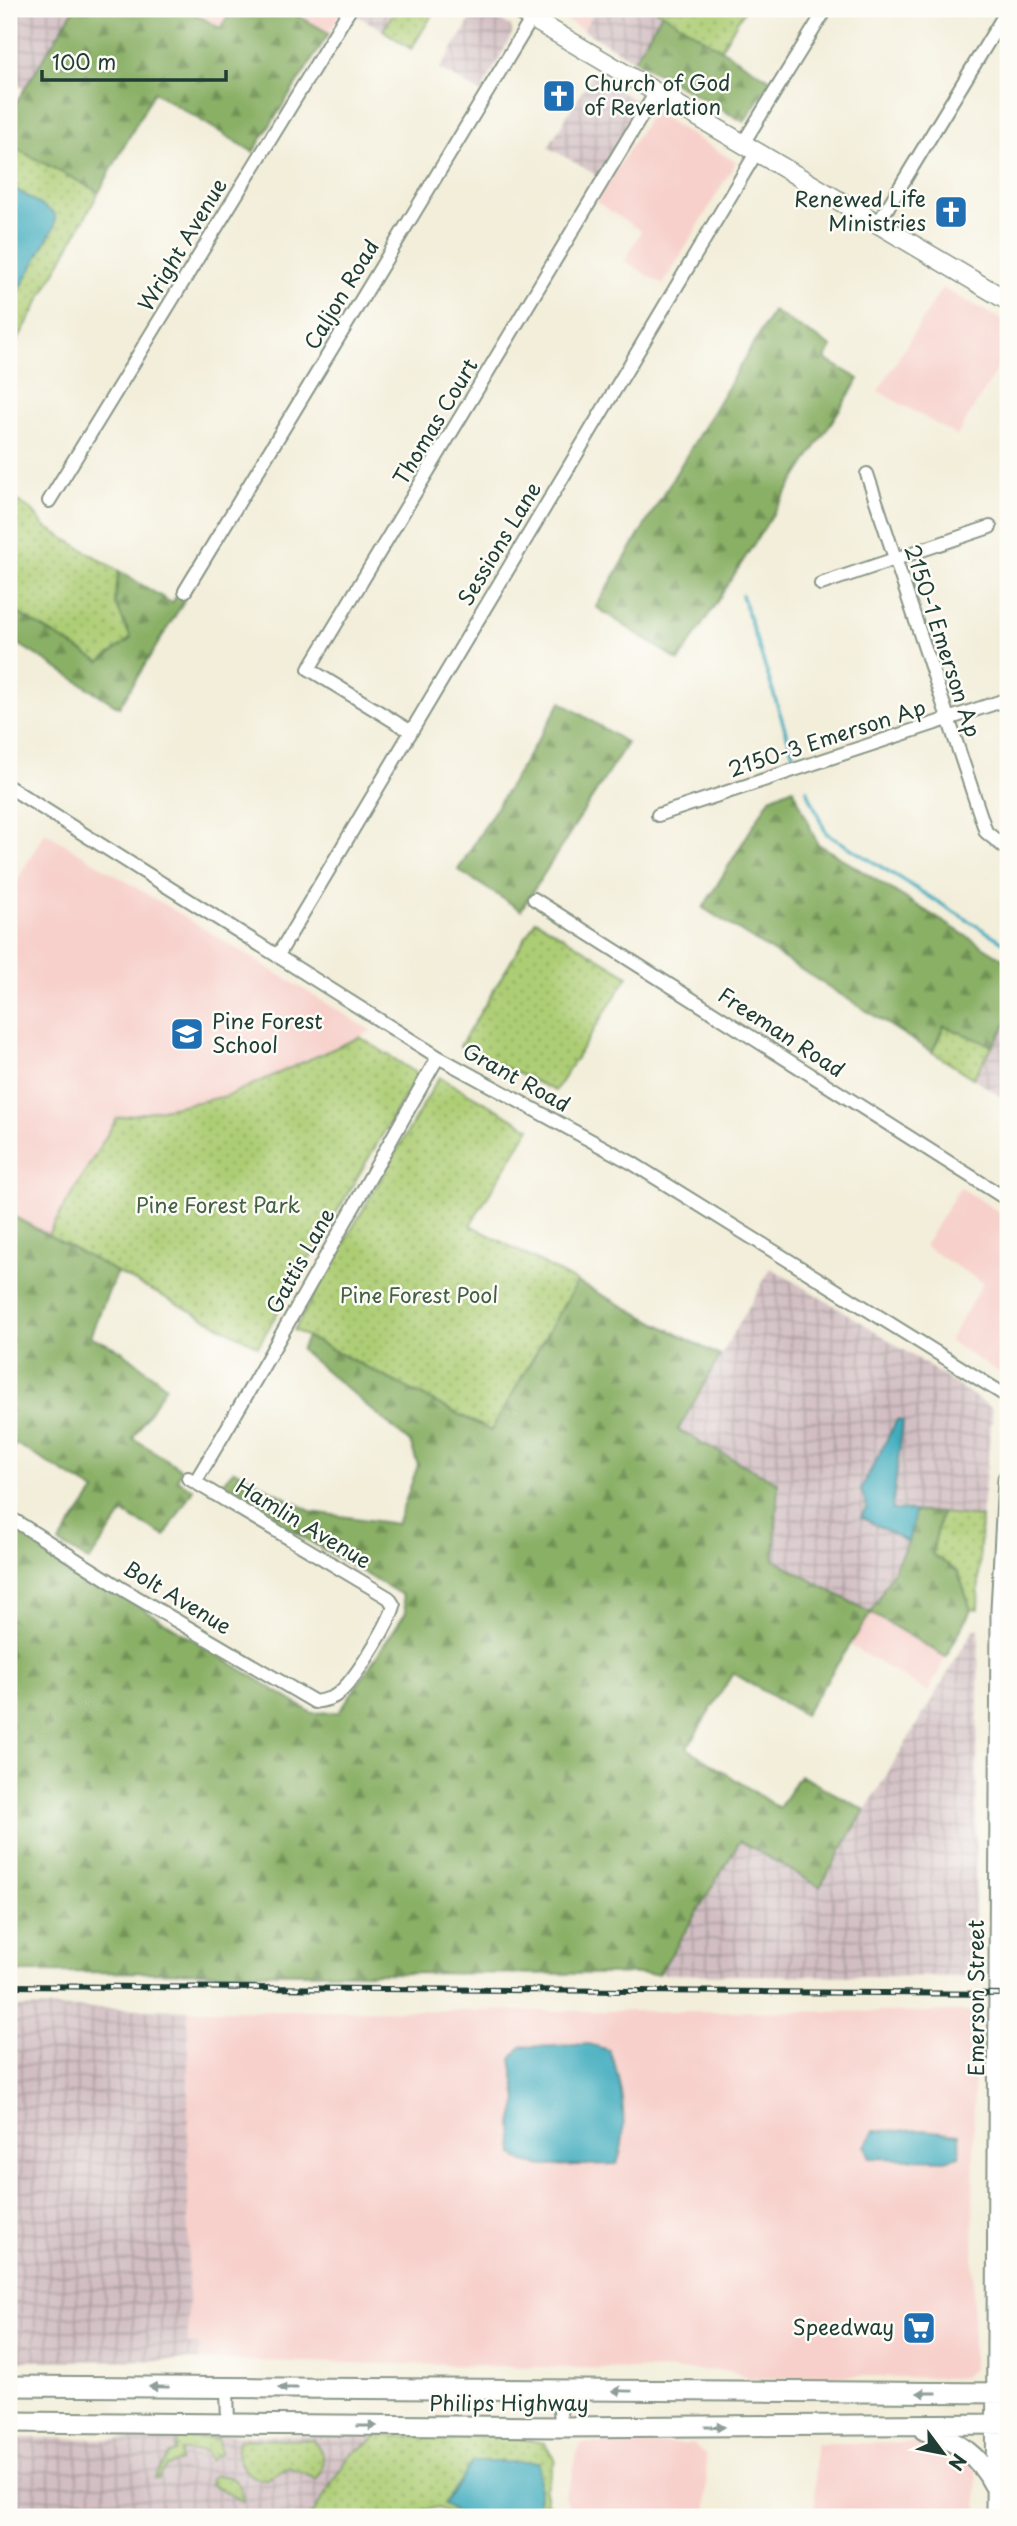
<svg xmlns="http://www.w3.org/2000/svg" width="1017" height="2526" viewBox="0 0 1017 2526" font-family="'Playpen Sans',sans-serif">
	<defs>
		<pattern id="industrial-grid" width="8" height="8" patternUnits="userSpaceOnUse" patternTransform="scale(1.75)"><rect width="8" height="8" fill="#d2bec2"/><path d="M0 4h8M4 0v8" fill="none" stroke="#aa9c9e"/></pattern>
		<pattern id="grass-dots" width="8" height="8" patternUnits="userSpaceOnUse" patternTransform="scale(1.75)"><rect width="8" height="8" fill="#adcd75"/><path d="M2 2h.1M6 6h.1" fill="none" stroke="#8ca861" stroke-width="1.8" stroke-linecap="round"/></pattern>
		<pattern id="forest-firs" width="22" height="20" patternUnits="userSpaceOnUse" patternTransform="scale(1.75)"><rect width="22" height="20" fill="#8ab066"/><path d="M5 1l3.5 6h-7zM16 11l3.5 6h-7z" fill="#709055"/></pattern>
	</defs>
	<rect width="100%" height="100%" fill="#fdfcf7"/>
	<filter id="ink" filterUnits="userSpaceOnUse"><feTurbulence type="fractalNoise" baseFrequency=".0143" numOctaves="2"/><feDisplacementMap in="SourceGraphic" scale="14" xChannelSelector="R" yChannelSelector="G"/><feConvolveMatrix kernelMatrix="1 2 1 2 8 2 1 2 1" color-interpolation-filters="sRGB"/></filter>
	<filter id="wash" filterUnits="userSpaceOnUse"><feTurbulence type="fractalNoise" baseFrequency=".00686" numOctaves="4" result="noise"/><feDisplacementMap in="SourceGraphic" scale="28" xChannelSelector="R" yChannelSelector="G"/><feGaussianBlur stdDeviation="1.57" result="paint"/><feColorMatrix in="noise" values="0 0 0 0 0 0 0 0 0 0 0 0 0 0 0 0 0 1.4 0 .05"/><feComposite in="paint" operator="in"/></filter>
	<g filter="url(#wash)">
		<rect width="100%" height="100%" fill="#f3eeda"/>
		<path fill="#f7d0cb" d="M 186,9 L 233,9 L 221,28 Z
			M 286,9 L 344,9 L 329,33 Z
			M 547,9 L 596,9 L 583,30 Z
			M 655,113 L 736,162 L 663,285 L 625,261 L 641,231 L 596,202 L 650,116 Z
			M 942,288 L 1008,323 L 1008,351 L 957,436 L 878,391 Z
			M 45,832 L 372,1031 L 227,1096 L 117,1119 L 47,1236 L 9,1214 L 9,894 Z
			M 960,1187 L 1008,1218 L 1008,1339 L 1000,1373 L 949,1341 L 983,1283 L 924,1246 Z
			M 871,1613 L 946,1657 L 928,1692 L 851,1646 Z
			M 188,2010 L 974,2012 L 973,2369 L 963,2377 L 952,2378 L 858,2376 L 748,2379 L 729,2371 L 199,2360 L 200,2346 L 188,2345 Z
			M 582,2443 L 693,2444 L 706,2456 L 707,2517 L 571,2517 L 564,2496 L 572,2478 L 576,2452 Z
			M 815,2443 L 941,2443 L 976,2467 L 978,2517 L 815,2517 Z"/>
		<path fill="url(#industrial-grid)" d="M 9,9 L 74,9 L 24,89 L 9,79 Z
			M 355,9 L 396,9 L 383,30 L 352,13 Z
			M 477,9 L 511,26 L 512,34 L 481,93 L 440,69 Z
			M 596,9 L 655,9 L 662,13 L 634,60 L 583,30 Z
			M 592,74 L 636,101 L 633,119 L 598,176 L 548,147 Z
			M 1008,1021 L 1008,1101 L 973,1078 Z
			M 771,1268 L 866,1325 L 993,1409 L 981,1517 L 892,1510 L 903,1421 L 861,1517 L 908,1542 L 871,1613 L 774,1560 L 678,1430 Z
			M 979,1628 L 974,1977 L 659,1974 L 740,1840 L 820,1886 L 974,1629 Z
			M 9,2007 L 188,2010 L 188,2344 L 200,2346 L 199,2360 L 9,2361 Z
			M 154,2434 L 379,2436 L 349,2456 L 311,2517 L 9,2517 L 9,2438 L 120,2439 Z"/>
		<path fill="url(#grass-dots)" stroke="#668554" stroke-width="2" d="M 396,9 L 436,9 L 411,49 L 383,30 Z
			M 655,9 L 745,9 L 720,50 Z
			M 9,145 L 99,192 L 9,356 L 9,309 L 55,225 L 55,214 L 9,185 Z
			M 9,496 L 32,510 L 44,526 L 119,571 L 115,602 L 131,638 L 100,662 L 9,608 Z
			M 536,920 L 628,976 L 555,1091 L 460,1046 Z
			M 944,1026 L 993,1046 L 973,1078 L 932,1052 Z
			M 360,1037 L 418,1074 L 258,1346 L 47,1236 L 117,1118 L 227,1096 Z
			M 439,1077 L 530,1128 L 470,1225 L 577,1282 L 491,1431 L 294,1330 Z
			M 941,1513 L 981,1517 L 978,1609 L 971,1610 L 958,1572 L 932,1554 Z
			M 379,2436 L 510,2436 L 544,2443 L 555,2460 L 545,2491 L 550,2517 L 538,2517 L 539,2463 L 445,2504 L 465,2517 L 454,2517 L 438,2507 L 418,2512 L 415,2517 L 311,2517 L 349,2456 Z
			M 178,2438 L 217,2438 L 221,2452 L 209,2461 L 206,2451 L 181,2451 L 181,2461 L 167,2466 L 158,2479 L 155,2478 L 170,2454 L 176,2452 Z
			M 239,2439 L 314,2440 C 324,2454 328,2466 316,2479 L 289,2467 L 267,2479 L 257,2479 C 242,2471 232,2455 239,2439 Z
			M 215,2475 C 234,2475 242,2483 244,2502 L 211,2484 L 210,2478 Z"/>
		<path fill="url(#forest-firs)" stroke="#54764d" stroke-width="2" d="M 74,9 L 186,9 L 220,28 L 233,9 L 286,9 L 329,33 L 253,152 L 154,92 L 99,192 L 9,145 L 9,114 Z
			M 662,13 L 771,80 L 744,122 L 634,60 Z
			M 773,311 L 832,347 L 825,359 L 859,379 L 679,661 L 596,607 Z
			M 119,571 L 172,603 L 177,595 L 184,601 L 119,707 L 9,638 L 9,608 L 100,662 L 131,638 L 115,602 Z
			M 561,702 L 627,743 L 521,910 L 458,870 Z
			M 793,788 L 817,843 L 1008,962 L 1008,1021 L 993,1046 L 944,1026 L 932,1052 L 703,908 L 770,798 Z
			M 9,1214 L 117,1272 L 90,1336 L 122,1351 L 166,1386 L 133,1438 L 181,1469 L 177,1480 L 193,1489 L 165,1536 L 123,1513 L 89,1561 L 59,1543 L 95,1491 L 16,1444 L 9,1454 Z
			M 577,1282 L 720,1356 L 678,1430 L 778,1483 L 774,1560 L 871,1613 L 908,1542 L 915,1511 L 941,1513 L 932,1554 L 958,1572 L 971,1610 L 946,1657 L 871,1613 L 804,1715 L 733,1673 L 687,1748 L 779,1808 L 800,1775 L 865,1810 L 820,1887 L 740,1841 L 659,1974 L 9,1972 L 9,1526 L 312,1713 L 339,1712 L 406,1612 L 402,1595 L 218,1488 L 234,1470 L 312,1512 L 397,1524 L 418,1465 L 410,1442 L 301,1350 L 307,1337 L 491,1431 Z"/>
		<path fill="#40acbe" stroke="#307479" stroke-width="2" d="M 9,185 L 55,214 L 55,225 L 9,309 Z
			M 897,1420 L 903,1421 L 892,1510 L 915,1511 L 908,1542 L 861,1517 L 867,1507 L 861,1489 Z
			M 589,2044 L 609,2050 C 623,2081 629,2132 617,2164 L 543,2166 L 523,2162 L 514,2154 L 512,2124 L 518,2100 L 511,2059 L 522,2046 C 545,2048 566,2045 589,2044 Z
			M 924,2130 L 959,2134 L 960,2156 L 945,2160 L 870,2158 L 865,2146 L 874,2131 Z
			M 472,2462 L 539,2462 L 538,2517 L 465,2517 L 444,2504 Z"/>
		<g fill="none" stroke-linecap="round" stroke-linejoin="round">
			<path stroke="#40acbe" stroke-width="3.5" d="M 742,595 L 794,757
				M 807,790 L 826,833 L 1008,945"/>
		</g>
	</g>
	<g filter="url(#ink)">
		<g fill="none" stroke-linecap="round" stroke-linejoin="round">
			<defs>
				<path id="street" d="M 742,145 L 826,9
					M 877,225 L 1008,9
					M 867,474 L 986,832 L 1008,850
					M 49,501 L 350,9
					M 821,584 L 990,527
					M 185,591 L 532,18
					M 410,731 L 309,669 L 656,92
					M 9,787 L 438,1057 L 632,1163 L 1008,1397
					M 658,815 L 1008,699
					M 534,899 L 1008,1200
					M 278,955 L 756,153
					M 195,1482 C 280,1342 357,1199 438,1057
					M 9,1517 L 124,1590 L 315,1702 C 325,1700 333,1699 340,1692 C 356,1678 388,1626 394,1606 L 389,1598 L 188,1478
					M 9,2386 L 10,2422
					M 227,2388 L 228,2424
					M 559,2390 L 561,2427"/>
				<path id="secondary" d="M 516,9 L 1008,301"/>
				<path id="primary" d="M 9,2386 L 1007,2393
					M 9,2422 L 561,2427 L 1008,2424
					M 924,2430 C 957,2441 978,2454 994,2485
					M 996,2517 L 1001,1610 L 1008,1479"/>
			</defs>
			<use href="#street" stroke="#899687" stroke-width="16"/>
			<use href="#secondary" stroke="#899687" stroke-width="21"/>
			<use href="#primary" stroke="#899687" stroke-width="23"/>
			<use href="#street" stroke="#fff" stroke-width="12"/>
			<use href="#secondary" stroke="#fff" stroke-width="18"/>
			<use href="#primary" stroke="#fff" stroke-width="19"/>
			<defs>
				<path id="rail" d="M 9,1986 L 1008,1994"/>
			</defs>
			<use href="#rail" stroke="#1f3d34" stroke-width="6"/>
			<use href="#rail" stroke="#fdfcf7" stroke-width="3.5" stroke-dasharray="10" stroke-linecap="butt"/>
		</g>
		<defs><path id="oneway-solid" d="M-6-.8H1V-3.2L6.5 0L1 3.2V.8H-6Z" transform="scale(1.75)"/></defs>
		<g fill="#8f9e9a">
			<use href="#oneway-solid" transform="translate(159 2387) rotate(-179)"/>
			<use href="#oneway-solid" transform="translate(288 2388) rotate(-180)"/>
			<use href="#oneway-solid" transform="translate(622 2391) rotate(-179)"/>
			<use href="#oneway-solid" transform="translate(927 2393) rotate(-180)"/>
			<use href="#oneway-solid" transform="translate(367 2426)"/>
			<use href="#oneway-solid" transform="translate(715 2427)"/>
		</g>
	</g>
	<defs>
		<symbol id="church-square" viewBox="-11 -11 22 22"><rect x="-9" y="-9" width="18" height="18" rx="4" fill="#1f6fb2" stroke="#fdfcf7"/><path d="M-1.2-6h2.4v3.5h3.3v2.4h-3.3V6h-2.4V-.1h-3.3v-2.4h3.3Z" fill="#fff"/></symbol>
		<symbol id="school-square" viewBox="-11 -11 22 22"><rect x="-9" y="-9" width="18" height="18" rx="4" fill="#1f6fb2" stroke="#fdfcf7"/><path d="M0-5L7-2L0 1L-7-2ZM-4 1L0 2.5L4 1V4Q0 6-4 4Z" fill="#fff"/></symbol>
		<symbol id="supermarket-square" viewBox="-11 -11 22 22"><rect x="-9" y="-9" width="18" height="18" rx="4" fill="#1f6fb2" stroke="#fdfcf7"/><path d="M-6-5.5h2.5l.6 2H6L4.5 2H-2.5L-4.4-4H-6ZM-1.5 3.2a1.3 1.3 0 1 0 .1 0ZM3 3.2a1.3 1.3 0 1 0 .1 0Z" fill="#fff"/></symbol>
	</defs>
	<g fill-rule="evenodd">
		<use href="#church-square" x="540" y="77" width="38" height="38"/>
		<use href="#church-square" x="932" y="193" width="38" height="38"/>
		<use href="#school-square" x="168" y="1015" width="38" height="38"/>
		<use href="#supermarket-square" x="900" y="2309" width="38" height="38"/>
	</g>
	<g text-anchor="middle" stroke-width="5" stroke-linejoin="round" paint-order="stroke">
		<g font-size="21" fill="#1f3d34" stroke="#fdfcf7" text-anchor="start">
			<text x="584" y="91">Church of God<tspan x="584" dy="24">of Reverlation</tspan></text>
			<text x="926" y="207" text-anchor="end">Renewed Life<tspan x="926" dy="24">Ministries</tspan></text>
			<text x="212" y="1029">Pine Forest<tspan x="212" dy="24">School</tspan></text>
			<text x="894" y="2335" text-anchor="end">Speedway</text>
		</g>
		<g font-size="21" fill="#1f3d34" stroke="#fdfcf7">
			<text transform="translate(183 245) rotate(-59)" y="7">Wright Avenue</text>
			<text transform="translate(342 295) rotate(-59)" y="7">Caljon Road</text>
			<text transform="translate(436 422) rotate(-59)" y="7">Thomas Court</text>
			<text transform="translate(500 544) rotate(-59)" y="7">Sessions Lane</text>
			<text transform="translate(942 641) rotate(72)" y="7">2150-1 Emerson Ap</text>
			<text transform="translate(827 739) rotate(-18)" y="7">2150-3 Emerson Ap</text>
			<text transform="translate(781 1033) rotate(33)" y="7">Freeman Road</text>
			<text transform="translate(516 1078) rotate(29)" y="7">Grant Road</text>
			<text transform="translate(301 1261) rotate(-61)" y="7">Gattis Lane</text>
			<text transform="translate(303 1524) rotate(31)" y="7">Hamlin Avenue</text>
			<text transform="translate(177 1598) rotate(31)" y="7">Bolt Avenue</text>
			<text transform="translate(977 1998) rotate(-90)" y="7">Emerson Street</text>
			<text x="509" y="2411">Philips Highway</text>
		</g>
		<g font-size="21" fill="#426144" stroke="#fdfcf7">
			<text x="218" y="1213">Pine Forest Park</text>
			<text x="419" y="1303">Pine Forest Pool</text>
		</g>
	</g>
	<rect width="1017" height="2526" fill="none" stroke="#fdfcf7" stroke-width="35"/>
	<g transform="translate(943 2453) rotate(122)" stroke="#fdfcf7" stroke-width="5" paint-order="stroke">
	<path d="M0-5L12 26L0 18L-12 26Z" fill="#1f3d34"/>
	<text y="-10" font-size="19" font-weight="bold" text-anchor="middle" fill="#1f3d34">N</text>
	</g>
	<path d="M42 70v10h184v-10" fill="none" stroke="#1f3d34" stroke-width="3.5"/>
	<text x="52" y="70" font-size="21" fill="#1f3d34" stroke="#fdfcf7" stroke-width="5" paint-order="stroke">100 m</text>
</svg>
